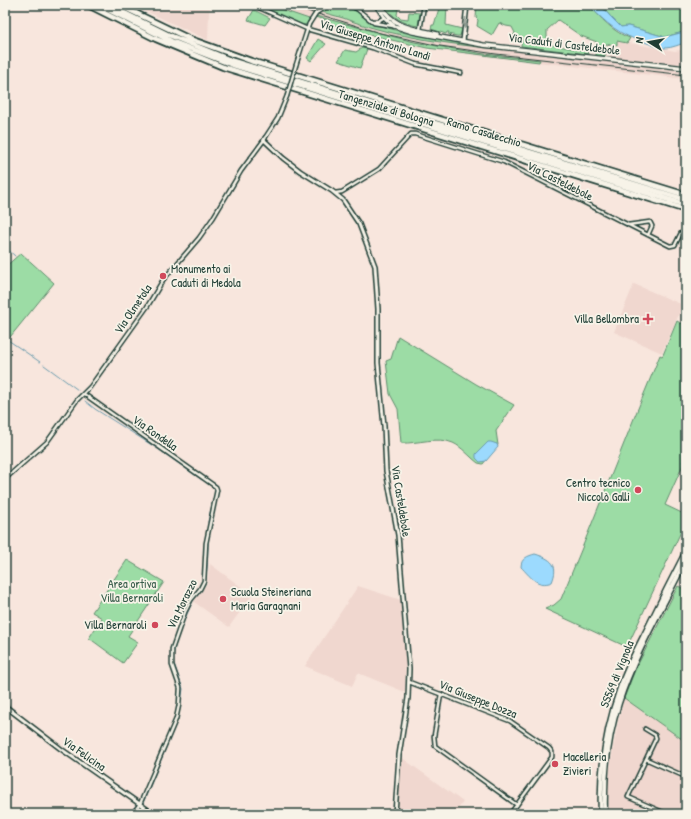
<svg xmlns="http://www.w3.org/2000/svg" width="691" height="819" viewBox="0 0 691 819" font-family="'Patrick Hand',sans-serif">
	<rect width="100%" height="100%" fill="#f8e6dd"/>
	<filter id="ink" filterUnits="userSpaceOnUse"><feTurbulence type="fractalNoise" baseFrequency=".025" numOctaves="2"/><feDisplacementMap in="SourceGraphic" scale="8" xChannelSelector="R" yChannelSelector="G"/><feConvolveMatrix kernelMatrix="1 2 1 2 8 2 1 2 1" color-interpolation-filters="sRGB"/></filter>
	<g filter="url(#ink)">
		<path fill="#f0d7cf" d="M 133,5 L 211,5 L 209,12 L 208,40 Z
			M 256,5 L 310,5 L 314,8 L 317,9 L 320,8 L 324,10 L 368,21 L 375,25 L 406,33 L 483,47 L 686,71 L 686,79 L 476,55 L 427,48 L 365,34 L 326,23 L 325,20 L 312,15 L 307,24 L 303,25 Z
			M 617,41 L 675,51 L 686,49 L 686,65 L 596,55 L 597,42 L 617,45 Z
			M 634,284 L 683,305 L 662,353 L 614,332 Z
			M 210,564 L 252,595 L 229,627 L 194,602 L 207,584 Z
			M 358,586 L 401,600 L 406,649 L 405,692 L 358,673 L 352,686 L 305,666 Z
			M 624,698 L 686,742 L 686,814 L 609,814 L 608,789 L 611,760 L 619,718 Z
			M 401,757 L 463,802 L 454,814 L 401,814 L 399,811 L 398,806 Z"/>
		<path fill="#9cdca5" stroke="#5e8c6c" d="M 256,5 L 268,5 L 309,19 L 307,24 L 303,25 Z
			M 384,5 L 394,5 L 394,8 L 398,9 L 397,15 L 400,18 L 408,19 L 409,12 L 420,13 L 418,26 C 403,24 392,17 384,5 Z
			M 440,5 L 447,5 L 446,25 L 462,29 L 460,36 L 457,36 L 448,34 L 449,32 L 447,32 L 446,34 L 431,29 L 432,25 L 434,25 Z
			M 477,5 L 589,5 C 600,17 614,33 630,38 L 627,43 L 617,41 L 617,45 L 606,44 L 605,56 L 596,55 L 597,42 L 581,36 L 558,20 L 547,30 L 547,44 L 587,51 L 588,54 L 521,46 L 522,37 L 512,37 L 515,33 L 512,27 L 506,26 L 499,23 L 492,35 L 477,26 L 478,20 L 476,18 Z
			M 600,5 L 686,5 L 686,34 L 683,32 L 665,37 L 628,26 L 621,27 L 611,17 Z
			M 333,6 L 340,6 L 350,8 L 358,12 L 370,23 L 406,33 L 497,49 C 449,44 396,37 351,21 C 342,17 331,15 322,12 L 326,8 Z
			M 254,10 L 270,18 L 265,25 L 248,20 Z
			M 316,16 L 414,42 L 484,54 L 540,60 L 539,62 L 427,48 L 365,34 L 326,23 L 325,20 L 315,17 Z
			M 318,39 L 326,44 L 311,61 L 307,58 Z
			M 362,48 L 367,49 L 360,68 L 338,61 L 345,50 L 356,52 Z
			M 21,253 L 54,283 L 6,342 L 5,341 L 5,267 Z
			M 677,321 L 686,326 L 686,458 L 665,505 L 686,515 L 686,521 L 627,647 L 545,609 L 554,605 L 561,599 C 595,518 626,436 660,355 L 662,356 L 663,355 Z
			M 398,336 L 476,384 L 514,405 L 496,431 L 498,445 L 483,464 L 478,463 C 470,457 462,447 453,443 C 437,436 418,444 401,443 L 398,409 L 390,394 L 386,361 L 391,359 Z
			M 127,560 L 164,582 L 128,636 L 138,642 L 123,663 L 89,638 L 102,618 L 92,612 Z
			M 678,586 L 686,590 L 686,742 L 624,698 L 635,670 Z"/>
		<path fill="#9cdafe" stroke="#6a9bad" d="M 589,5 L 600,5 L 611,17 L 621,27 L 628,26 L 665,37 L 684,32 L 686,34 L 686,43 C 679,44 673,48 665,48 C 658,48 651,44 644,42 C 621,36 605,23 589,5 Z
			M 488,442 L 491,442 L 497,444 L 498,447 L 486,461 L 480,462 L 476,458 L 476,454 Z
			M 535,554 C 552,559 559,565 552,582 C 537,588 530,576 521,567 C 521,558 528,556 535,554 Z"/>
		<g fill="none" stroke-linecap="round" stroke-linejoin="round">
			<path stroke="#6a9bad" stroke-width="1" d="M 5,247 L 15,256
				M 5,338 L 40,362
				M 44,365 L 78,390
				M 85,401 L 95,409 L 158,449 L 202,480
				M 682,462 L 686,463
				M 207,483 L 214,488 L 215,492 L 208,522
				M 197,596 C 211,578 206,556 209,535
				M 173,656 C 176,637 185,618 193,601
				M 143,803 L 178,719 L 183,689 L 173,661
				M 134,814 L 140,807"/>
			<defs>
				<path id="minor" d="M 253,5 L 307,29 L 373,48 L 415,64 L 461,73
					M 349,5 L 357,9 L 374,23 L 393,26
					M 373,21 L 378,21 L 385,17
					M 420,30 L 424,5
					M 296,65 L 309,24
					M 265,138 L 278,118 L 287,96
					M 335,193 L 342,192 L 379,169 L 411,134 L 415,134 L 504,162 L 670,246 L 675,245 L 681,233 L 686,233
					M 628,225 L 650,222 L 652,226 L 648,235
					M 84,394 L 216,487 L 217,490 L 206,543 L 204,581 L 200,589 L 191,600 L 185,612 L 172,649 L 172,665 L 180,688 L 179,705 L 176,719 L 140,804 L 132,814
					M 5,479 L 47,442 L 77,400 L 90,387 L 147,307 L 163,280 L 199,238 L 213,218 L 241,171 L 264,140
					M 409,682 L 510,721 L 549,748 L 552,752 L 552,757 L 510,814
					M 441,694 L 434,736 L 435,746 L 517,805
					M 645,729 L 655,735 L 656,738 L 628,797 L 667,814
					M 646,759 L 686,777"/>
				<path id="tertiary" d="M 463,41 L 467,5
					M 265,138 L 264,140 L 283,158 L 300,171 L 332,191 L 343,200 L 359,224 L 375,266 L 378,309 L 378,363 L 384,426 L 386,471 L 398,535 L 409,669 L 408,698 L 399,755 L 395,814
					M 5,706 L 61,749 L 154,814"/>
				<path id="secondary" d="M 376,5 L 384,17 L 394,26 L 413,32 L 483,45 L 686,68
					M 380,5 C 395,29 413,28 437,34"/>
				<path id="trunk" d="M 601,814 C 599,771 606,728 620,688 C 627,667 638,647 648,627 C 660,602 673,576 686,551
					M 605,814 C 604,776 607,739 619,703 C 635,653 663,607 686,560"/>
				<path id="motorway" d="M 88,5 L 156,39 L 223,67 L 686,210
					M 99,5 L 171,41 L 230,64 L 686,205
					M 108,5 L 169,35 L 233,61 L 686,200
					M 119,5 L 190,39 L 251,61 L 686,195"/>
			</defs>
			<use href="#minor" stroke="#1f3d34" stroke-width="5.5"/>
			<use href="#tertiary" stroke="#1f3d34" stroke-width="6"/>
			<use href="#secondary" stroke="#1f3d34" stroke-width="6"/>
			<use href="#trunk" stroke="#1f3d34" stroke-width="7"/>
			<use href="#motorway" stroke="#1f3d34" stroke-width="8"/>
			<use href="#minor" stroke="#f7f3e8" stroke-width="2.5"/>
			<use href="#tertiary" stroke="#f7f3e8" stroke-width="3"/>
			<use href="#secondary" stroke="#f7f3e8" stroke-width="3.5"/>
			<use href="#trunk" stroke="#f7f3e8" stroke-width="4"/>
			<use href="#motorway" stroke="#f7f3e8" stroke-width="4.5"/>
			<path stroke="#1f3d34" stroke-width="1" d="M 292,5 L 313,13
				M 318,14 L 380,33 L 440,46 L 496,54 L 686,75"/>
			<defs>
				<path id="minor-bridge" d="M 309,24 L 316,13 L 329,5
					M 287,96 L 296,65"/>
			</defs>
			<use href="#minor-bridge" stroke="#1f3d34" stroke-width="5.5" stroke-linecap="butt"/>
			<use href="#minor-bridge" stroke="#f7f3e8" stroke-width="2.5"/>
		</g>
		<defs><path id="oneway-solid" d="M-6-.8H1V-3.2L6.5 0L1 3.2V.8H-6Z"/></defs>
		<use fill="#8b988e" href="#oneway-solid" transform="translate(465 23) rotate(94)"/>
	</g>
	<g fill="#d1495b" stroke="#f7f3e8" stroke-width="1.5">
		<circle cx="163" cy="276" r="4"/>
		<path d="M646 313h4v4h4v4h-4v4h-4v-4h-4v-4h4z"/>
		<circle cx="638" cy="490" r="4"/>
		<circle cx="223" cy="599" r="4"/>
		<circle cx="155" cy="625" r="4"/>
		<circle cx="555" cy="764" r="4"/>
	</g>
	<g text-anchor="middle" stroke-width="3.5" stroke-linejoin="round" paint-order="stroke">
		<g font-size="12" fill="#1f3d34" stroke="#f7f3e8">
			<text transform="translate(375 40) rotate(17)" y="4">Via Giuseppe Antonio Landi</text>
			<text transform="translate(564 44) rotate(7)" y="4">Via Caduti di Casteldebole</text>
			<text transform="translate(386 108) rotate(17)" y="4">Tangenziale di Bologna</text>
			<text transform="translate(484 132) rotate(17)" y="4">Ramo Casalecchio</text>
			<text transform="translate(560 181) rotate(27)" y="4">Via Casteldebole</text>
			<text transform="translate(133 309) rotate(-56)" y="4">Via Olmetola</text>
			<text transform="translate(155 433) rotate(35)" y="4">Via Rondella</text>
			<text transform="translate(401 501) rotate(81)" y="4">Via Casteldebole</text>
			<text transform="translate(182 604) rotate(-64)" y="4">Via Morazzo</text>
			<text transform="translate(617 674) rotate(-68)" y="4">SS569 di Vignola</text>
			<text transform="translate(478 699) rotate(22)" y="4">Via Giuseppe Dozza</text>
			<text transform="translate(84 754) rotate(35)" y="4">Via Felicina</text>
		</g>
		<g font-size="12" fill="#1f3d34" stroke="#f7f3e8" text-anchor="start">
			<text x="171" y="273">Monumento ai<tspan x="171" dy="14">Caduti di Medola</tspan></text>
			<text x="639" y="323" text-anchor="end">Villa Bellombra</text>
			<text x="630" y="487" text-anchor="end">Centro tecnico<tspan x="630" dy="14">Niccolò Galli</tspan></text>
			<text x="231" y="596">Scuola Steineriana<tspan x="231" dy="14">Maria Garagnani</tspan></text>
			<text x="147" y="629" text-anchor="end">Villa Bernaroli</text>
			<text x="563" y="761">Macelleria<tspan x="563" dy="14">Zivieri</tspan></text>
		</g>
		<g font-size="12" fill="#385d4b" stroke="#f7f3e8">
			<text x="132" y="588">Area ortiva<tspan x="132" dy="14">Villa Bernaroli</tspan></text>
		</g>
	</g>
	<rect width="691" height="819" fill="none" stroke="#f7f3e8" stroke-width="20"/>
	<rect x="10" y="10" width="671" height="799" fill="none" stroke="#1f3d34" stroke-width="1.5" filter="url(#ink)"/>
	<g transform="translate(649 42) rotate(281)" stroke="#f7f3e8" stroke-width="3" paint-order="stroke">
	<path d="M0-3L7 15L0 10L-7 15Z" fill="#1f3d34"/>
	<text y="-6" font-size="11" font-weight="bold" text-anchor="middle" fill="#1f3d34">N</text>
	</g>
</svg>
